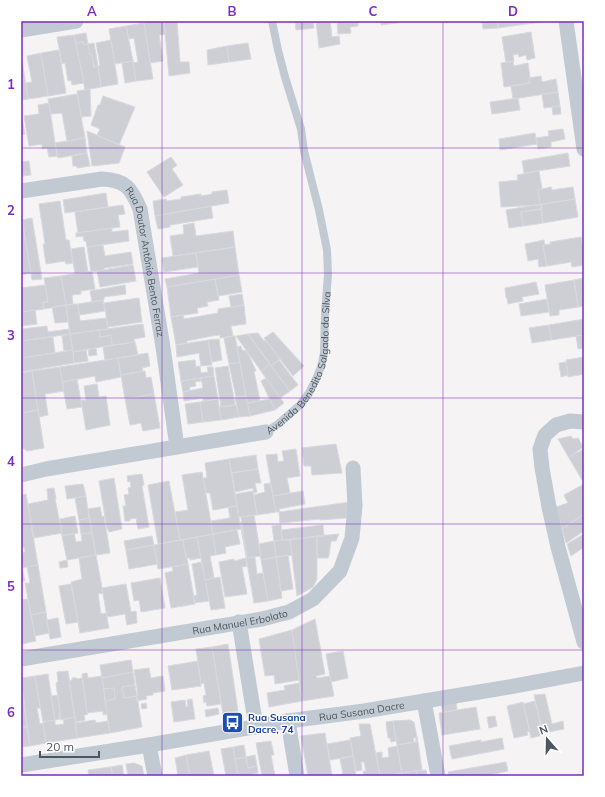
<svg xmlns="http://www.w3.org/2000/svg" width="605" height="797" viewBox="0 0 605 797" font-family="Mulish,sans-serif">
	<rect width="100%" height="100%" fill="#f5f3f3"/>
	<path fill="#cdcfd5" stroke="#d7d9de" d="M 157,21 L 164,21 L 166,34 L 159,35 L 163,61 L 150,63 L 144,23 Z
		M 164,21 L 177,21 L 180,62 L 189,62 L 190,73 L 169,76 Z
		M 295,21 L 313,21 L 314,28 L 296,30 Z
		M 316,21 L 330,21 L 332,37 L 339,36 L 340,44 L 319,48 Z
		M 337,21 L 358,21 L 358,26 L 350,27 L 351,33 L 338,34 Z
		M 381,21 L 397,21 L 397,23 L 381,25 Z
		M 482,21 L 498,21 L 498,28 L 483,29 Z
		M 498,21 L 548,21 L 498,28 Z
		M 144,23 L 153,79 L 136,81 L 133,63 L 138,62 L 134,38 L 129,39 L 126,26 Z
		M 126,26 L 133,61 L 115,64 L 109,29 Z
		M 531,32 L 535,58 L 527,60 L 526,55 L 519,57 L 518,54 L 513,55 L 514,61 L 506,63 L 502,37 Z
		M 86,33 L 88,44 L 84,45 L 83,42 L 76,43 L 74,35 Z
		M 74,35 L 84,83 L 72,85 L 71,80 L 68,81 L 65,63 L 62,64 L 57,37 Z
		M 111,40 L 118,84 L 101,87 L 98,66 L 100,65 L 96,43 Z
		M 83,42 L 84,45 L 88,44 L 90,55 L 92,54 L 94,67 L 98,66 L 101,87 L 85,90 L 76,43 Z
		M 94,43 L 98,66 L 94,67 L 92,54 L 90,55 L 88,44 Z
		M 248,43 L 251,59 L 229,62 L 227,46 Z
		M 227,46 L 229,62 L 208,65 L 207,50 Z
		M 59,50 L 66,93 L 48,96 L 41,53 Z
		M 41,53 L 48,96 L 28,99 L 26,83 L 32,82 L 27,56 Z
		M 21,61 L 22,61 L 25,79 L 21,80 Z
		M 133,61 L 136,81 L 125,83 L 122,63 Z
		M 513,61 L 514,66 L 528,63 L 530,78 L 529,78 L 530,83 L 504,87 L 501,63 Z
		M 541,76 L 542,82 L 556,79 L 558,92 L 513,99 L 511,86 L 530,83 L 529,78 Z
		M 25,79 L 28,99 L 21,100 L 21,80 Z
		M 90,89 L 91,116 L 81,117 L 77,91 Z
		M 558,92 L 560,106 L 544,108 L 542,94 Z
		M 77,94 L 85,138 L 67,141 L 62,113 L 51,114 L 48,99 Z
		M 103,96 L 135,107 L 119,145 L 97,135 L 100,129 L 91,125 L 98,105 L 100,105 Z
		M 518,98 L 520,110 L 492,114 L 490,102 Z
		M 49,103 L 57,156 L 49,157 L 47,148 L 42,149 L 42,144 L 29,146 L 24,116 L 39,114 L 38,105 Z
		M 560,106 L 561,114 L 553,115 L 552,107 Z
		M 21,118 L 22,118 L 25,134 L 21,135 Z
		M 563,129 L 565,139 L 551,142 L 551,147 L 538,149 L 536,138 L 549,136 L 548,131 Z
		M 87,131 L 125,147 L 119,163 L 92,166 Z
		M 535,133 L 537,144 L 500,150 L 499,139 Z
		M 85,138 L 87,153 L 58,158 L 55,143 Z
		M 87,153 L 90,166 L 77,168 L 77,166 L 73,166 L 72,156 Z
		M 568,153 L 570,166 L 524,173 L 522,161 Z
		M 171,157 L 177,165 L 172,169 L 183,185 L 164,197 L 147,172 Z
		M 29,161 L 31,175 L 23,176 L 21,162 Z
		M 539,171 L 542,189 L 538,190 L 540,205 L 501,207 L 499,182 L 518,180 L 517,175 Z
		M 551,187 L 552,190 L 573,187 L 575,199 L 540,205 L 538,190 Z
		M 227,190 L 229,203 L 155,216 L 153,201 L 166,199 L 167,201 L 181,199 L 181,197 L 201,194 L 201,196 L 212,194 L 212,192 Z
		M 106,193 L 108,207 L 65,213 L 63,200 Z
		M 575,199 L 578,217 L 543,223 L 541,204 Z
		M 60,201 L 66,240 L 69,240 L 73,263 L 66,264 L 65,261 L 46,264 L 43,244 L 45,244 L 39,204 Z
		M 541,204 L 541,209 L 521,212 L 523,226 L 509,228 L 506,210 Z
		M 123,205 L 125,214 L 118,215 L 120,227 L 78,233 L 75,212 Z
		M 211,206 L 213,218 L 170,225 L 170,227 L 158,229 L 155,216 Z
		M 541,209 L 543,223 L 523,226 L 521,212 Z
		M 32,218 L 42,279 L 32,280 L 22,220 Z
		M 21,220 L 22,220 L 31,273 L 21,275 Z
		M 194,223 L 196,236 L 233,231 L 235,247 L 173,256 L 170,236 L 184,234 L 183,225 Z
		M 112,228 L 112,232 L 128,230 L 129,241 L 87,247 L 86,241 L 84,241 L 83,236 L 76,237 L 76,233 Z
		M 581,237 L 584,253 L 584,265 L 572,267 L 571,262 L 547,266 L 543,245 L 551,244 L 550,242 Z
		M 544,240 L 545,245 L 543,245 L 547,266 L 539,267 L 538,259 L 528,261 L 525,244 Z
		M 103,245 L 105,256 L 131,252 L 133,264 L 104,268 L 104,270 L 91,272 L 87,247 Z
		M 84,247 L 88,272 L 75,274 L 71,249 Z
		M 235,247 L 239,275 L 167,287 L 165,279 L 199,273 L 196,253 Z
		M 196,253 L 198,267 L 164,272 L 162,258 Z
		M 133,265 L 136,281 L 100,287 L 97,271 Z
		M 92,271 L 95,289 L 81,291 L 81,294 L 72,295 L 73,304 L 66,305 L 61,276 Z
		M 239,275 L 242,292 L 218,296 L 215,279 Z
		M 61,276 L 66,305 L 44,309 L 43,302 L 48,302 L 44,278 Z
		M 584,278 L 584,306 L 578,307 L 574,280 Z
		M 215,279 L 219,300 L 207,302 L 208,306 L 197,308 L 198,313 L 171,317 L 167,287 Z
		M 574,280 L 578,307 L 559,310 L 559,315 L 550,316 L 545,285 Z
		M 536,282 L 539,294 L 522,297 L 523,301 L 508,304 L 507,298 L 506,298 L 505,288 Z
		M 45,285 L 48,302 L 43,302 L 44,309 L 21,312 L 21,288 Z
		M 125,285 L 126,294 L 104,297 L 104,300 L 92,302 L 90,291 Z
		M 242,294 L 244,305 L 231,307 L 229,296 Z
		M 139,298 L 142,322 L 108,327 L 104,303 Z
		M 547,299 L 549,312 L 521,316 L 519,304 Z
		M 103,300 L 105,311 L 79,315 L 78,304 Z
		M 73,304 L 78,304 L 80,321 L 106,318 L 108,329 L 70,334 L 66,305 Z
		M 66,305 L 68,322 L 55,323 L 52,307 Z
		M 244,305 L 246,324 L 231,326 L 233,336 L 220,338 L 220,335 L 212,336 L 187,341 L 187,343 L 176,345 L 171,317 L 183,315 L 184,319 L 218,313 L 218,309 Z
		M 35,310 L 37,324 L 21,326 L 21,312 Z
		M 584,319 L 584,335 L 551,340 L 549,325 Z
		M 143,324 L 145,337 L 134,339 L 135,342 L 112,345 L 111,335 L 100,337 L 99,330 Z
		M 549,325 L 551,340 L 532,343 L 529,328 Z
		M 47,326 L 48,332 L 69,329 L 70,334 L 21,341 L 21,329 Z
		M 99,330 L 100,337 L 111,335 L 112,345 L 73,352 L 70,334 Z
		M 273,332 L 304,366 L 293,376 L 264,338 Z
		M 258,333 L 264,341 L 266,340 L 280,359 L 271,366 L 248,334 Z
		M 70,334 L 73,350 L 64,351 L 62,336 Z
		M 248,334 L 270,364 L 261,371 L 236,336 Z
		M 584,335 L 584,348 L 578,349 L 576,336 Z
		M 233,336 L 235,336 L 240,362 L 229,364 L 224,338 Z
		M 53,337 L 55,353 L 21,358 L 21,341 Z
		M 219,339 L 222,360 L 212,362 L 208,340 Z
		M 208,340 L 212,365 L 201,366 L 199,353 L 177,357 L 176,345 Z
		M 135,342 L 138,355 L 105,360 L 103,347 Z
		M 241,346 L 242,350 L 247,351 L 256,371 L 254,371 L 260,401 L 247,403 L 237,347 Z
		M 96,348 L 97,355 L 89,356 L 88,349 Z
		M 73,350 L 74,363 L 21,372 L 21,373 L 21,358 Z
		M 86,350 L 88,361 L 74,363 L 73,352 Z
		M 148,353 L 150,366 L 142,368 L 143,371 L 121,375 L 118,358 Z
		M 584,357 L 584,374 L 568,377 L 566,360 Z
		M 118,358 L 121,377 L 96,382 L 95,376 L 62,382 L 60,367 Z
		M 195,360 L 196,367 L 200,366 L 201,373 L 208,372 L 207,367 L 213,367 L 214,376 L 181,381 L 178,362 Z
		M 279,360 L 298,385 L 290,391 L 271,366 Z
		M 240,362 L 246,396 L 236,397 L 229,364 Z
		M 566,362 L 568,375 L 561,377 L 559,363 Z
		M 270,364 L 290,391 L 280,398 L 261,371 Z
		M 228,366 L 235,405 L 221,407 L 215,368 Z
		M 60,367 L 64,391 L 45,394 L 48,415 L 39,417 L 32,371 Z
		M 32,371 L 38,410 L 21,413 L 21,373 Z
		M 145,371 L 146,378 L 151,377 L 154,394 L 125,399 L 121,375 Z
		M 214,376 L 218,399 L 203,401 L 203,398 L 184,401 L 183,392 L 203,388 L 201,378 Z
		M 201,378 L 201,381 L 195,382 L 196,386 L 189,387 L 190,390 L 183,392 L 181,381 Z
		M 266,378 L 284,403 L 275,410 L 261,381 Z
		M 77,379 L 82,407 L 67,409 L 62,382 Z
		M 97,384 L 99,397 L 106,396 L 110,425 L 86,430 L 81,400 L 86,400 L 84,386 Z
		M 154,394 L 160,428 L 143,431 L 141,423 L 130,425 L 125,399 Z
		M 246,396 L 250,416 L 239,417 L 235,398 Z
		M 218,399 L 221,420 L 203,422 L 200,402 Z
		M 270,399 L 275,410 L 250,416 L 247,403 Z
		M 200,402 L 203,422 L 188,424 L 185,404 Z
		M 236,405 L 239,417 L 221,420 L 219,407 Z
		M 38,410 L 44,448 L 27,451 L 21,447 L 21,413 Z
		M 571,436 L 573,439 L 578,438 L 583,447 L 569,458 L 558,439 Z
		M 336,444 L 342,473 L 312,475 L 311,466 L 304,466 L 302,448 Z
		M 296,449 L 300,476 L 287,478 L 290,493 L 273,496 L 266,455 L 277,454 L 278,462 L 284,461 L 282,451 Z
		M 584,449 L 584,479 L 582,480 L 569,458 L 576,452 L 577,453 Z
		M 256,455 L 258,469 L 232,473 L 229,459 Z
		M 229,459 L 237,506 L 213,510 L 210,493 L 206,493 L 203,478 L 207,478 L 205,463 Z
		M 258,469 L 261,483 L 255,483 L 257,492 L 254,493 L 253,488 L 235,492 L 232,473 Z
		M 202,472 L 213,534 L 180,540 L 175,512 L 188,510 L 182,475 Z
		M 142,474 L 144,485 L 142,486 L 149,527 L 138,529 L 136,518 L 130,519 L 130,521 L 125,521 L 123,506 L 126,506 L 124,495 L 129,494 L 128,488 L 131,487 L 130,481 L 128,482 L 127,476 Z
		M 114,478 L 122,529 L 109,532 L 108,529 L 107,529 L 99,481 Z
		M 169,481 L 180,540 L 158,544 L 148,485 Z
		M 270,483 L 276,512 L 257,515 L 254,495 L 265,492 L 264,484 Z
		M 83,484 L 86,496 L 67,499 L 65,486 Z
		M 584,484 L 584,514 L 562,529 L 556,507 L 568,503 L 564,495 Z
		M 54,488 L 56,499 L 55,499 L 62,533 L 34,538 L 28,504 L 48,500 L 47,489 Z
		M 253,491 L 257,515 L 239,517 L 235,494 Z
		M 303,491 L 305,504 L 279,509 L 280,512 L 276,512 L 273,496 Z
		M 26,494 L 38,565 L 21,568 L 21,553 L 25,552 L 24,547 L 21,548 L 21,541 L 23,540 L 22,535 L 21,536 L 21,495 Z
		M 86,496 L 89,518 L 79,520 L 75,498 Z
		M 350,502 L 346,518 L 320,520 L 320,519 L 280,523 L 279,512 Z
		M 237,506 L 241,529 L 213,534 L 211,521 L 230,518 L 228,507 Z
		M 100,507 L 102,517 L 104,516 L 110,553 L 96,555 L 88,509 Z
		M 584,514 L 584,531 L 566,543 L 562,529 Z
		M 254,515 L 261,556 L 247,558 L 241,517 Z
		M 75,516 L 78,533 L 62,536 L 60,519 Z
		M 89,518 L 92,533 L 81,534 L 79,520 Z
		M 240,522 L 241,522 L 247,558 L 255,557 L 257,574 L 263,573 L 268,601 L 254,603 Z
		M 281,525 L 282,540 L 274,541 L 272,526 Z
		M 323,525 L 324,536 L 282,540 L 281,530 Z
		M 237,530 L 240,544 L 225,547 L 226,553 L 216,555 L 213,534 Z
		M 74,533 L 76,542 L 82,541 L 81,534 L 92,533 L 96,555 L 67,560 L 62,536 Z
		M 213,534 L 216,555 L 210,556 L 214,578 L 205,580 L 197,537 Z
		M 339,534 L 336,541 L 331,541 L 329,555 L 328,558 L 317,558 L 317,536 Z
		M 584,534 L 584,547 L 571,556 L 567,544 Z
		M 152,536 L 154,545 L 126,550 L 124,541 Z
		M 317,536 L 317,579 L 313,587 L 297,596 L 290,540 Z
		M 197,537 L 201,558 L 190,560 L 190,558 L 186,558 L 183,540 Z
		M 183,540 L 188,564 L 158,569 L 154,545 Z
		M 282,540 L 290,540 L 292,555 L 276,557 L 274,541 Z
		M 274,541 L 276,557 L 261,560 L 259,544 Z
		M 154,545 L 158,564 L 129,569 L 126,550 Z
		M 96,555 L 103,593 L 98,594 L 101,614 L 106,613 L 109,628 L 80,633 L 71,582 L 82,579 L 79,558 Z
		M 288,555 L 293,589 L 281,591 L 276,557 Z
		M 276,557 L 282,598 L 268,601 L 261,560 Z
		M 246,558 L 247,566 L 242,567 L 247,594 L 225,597 L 219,562 L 234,559 L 234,561 Z
		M 67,560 L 68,567 L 60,568 L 59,562 Z
		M 202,562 L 209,601 L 194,603 L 193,596 L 197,595 L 192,564 Z
		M 188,564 L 195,604 L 171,608 L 165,573 L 173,571 L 172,567 Z
		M 38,565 L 46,612 L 31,615 L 25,583 L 30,583 L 27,567 Z
		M 21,568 L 22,568 L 25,581 L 21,581 Z
		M 220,577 L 225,608 L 211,610 L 205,580 Z
		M 160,578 L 165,608 L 141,612 L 139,600 L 134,601 L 131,583 Z
		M 71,584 L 78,622 L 66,624 L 59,586 Z
		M 126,584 L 131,612 L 136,611 L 137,623 L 127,625 L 125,614 L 107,617 L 102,588 Z
		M 28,599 L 36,641 L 22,644 L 21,637 L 21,600 Z
		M 46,612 L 49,633 L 35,636 L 31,615 Z
		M 58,618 L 61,637 L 50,639 L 47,620 Z
		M 315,619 L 325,674 L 316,676 L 317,678 L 330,676 L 334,696 L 302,701 L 292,630 Z
		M 292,630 L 299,680 L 275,684 L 274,675 L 265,676 L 259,639 Z
		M 228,644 L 238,711 L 223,714 L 212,647 Z
		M 212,647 L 221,704 L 207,706 L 206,702 L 204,703 L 203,696 L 206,695 L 204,683 L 201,684 L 196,649 Z
		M 343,651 L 348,678 L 331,682 L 326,654 Z
		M 131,660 L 133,672 L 102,678 L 100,665 Z
		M 198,661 L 201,686 L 172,690 L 168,666 Z
		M 149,668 L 151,678 L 163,676 L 165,691 L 153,693 L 153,695 L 146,696 L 147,699 L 137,701 L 136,695 L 138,695 L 134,670 Z
		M 68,671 L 75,717 L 61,720 L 56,683 L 58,682 L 57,672 Z
		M 133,672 L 135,685 L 122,687 L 124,698 L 137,696 L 142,727 L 110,733 L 105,701 L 115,699 L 114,688 L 104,689 L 102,678 Z
		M 87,673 L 88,678 L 102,676 L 107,714 L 103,715 L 103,711 L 87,713 L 82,674 Z
		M 48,674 L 55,720 L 43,722 L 35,676 Z
		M 35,676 L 40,708 L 37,708 L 40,724 L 43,723 L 46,743 L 30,746 L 21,678 Z
		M 72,678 L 77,678 L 77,679 L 82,678 L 87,713 L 88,714 L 84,715 L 85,720 L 75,722 L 69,681 L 72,680 Z
		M 21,683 L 27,727 L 21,727 Z
		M 299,683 L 302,701 L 269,707 L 267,693 L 285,690 L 284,686 Z
		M 135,685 L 137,696 L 124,698 L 122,687 Z
		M 114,688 L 115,699 L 105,701 L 104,689 Z
		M 545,694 L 552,724 L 563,721 L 564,729 L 543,733 L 534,695 Z
		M 58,695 L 60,713 L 59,713 L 60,719 L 55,720 L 51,696 Z
		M 192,699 L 195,719 L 174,722 L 171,702 L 185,700 L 186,707 L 188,706 L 187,700 Z
		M 535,701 L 543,735 L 531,738 L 523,704 Z
		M 456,702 L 457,710 L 443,712 L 441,705 Z
		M 523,702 L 530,731 L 527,732 L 528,735 L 514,738 L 507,706 Z
		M 146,703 L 147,708 L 142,709 L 141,704 Z
		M 476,707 L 480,729 L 442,735 L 439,713 Z
		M 218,708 L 219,714 L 206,717 L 205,710 Z
		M 495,716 L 497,726 L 489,728 L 487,717 Z
		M 75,717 L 77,738 L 46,743 L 43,722 L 55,720 L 55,725 L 64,724 L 63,719 Z
		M 95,720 L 96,723 L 108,721 L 110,733 L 77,738 L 75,723 Z
		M 410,720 L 414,722 L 418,742 L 416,742 L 416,738 L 413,738 L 414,742 L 397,745 L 393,721 Z
		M 393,721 L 396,741 L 391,742 L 390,738 L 388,738 L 386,722 Z
		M 359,724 L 370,724 L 380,776 L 364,776 L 363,771 L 366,771 L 364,762 L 361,762 L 362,770 L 356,771 L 350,738 L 361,736 Z
		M 21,727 L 27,727 L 30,746 L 21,747 Z
		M 325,733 L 332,776 L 308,776 L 301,736 Z
		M 502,738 L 504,749 L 452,759 L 449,746 L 481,740 L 481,742 Z
		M 350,740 L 353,756 L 330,760 L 327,744 Z
		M 271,741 L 274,755 L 271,755 L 275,776 L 262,776 L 256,743 Z
		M 414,742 L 418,742 L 422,770 L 402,773 L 397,745 Z
		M 244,745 L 246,757 L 235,759 L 233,747 Z
		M 397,746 L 402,773 L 386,776 L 380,776 L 376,753 L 382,752 L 382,758 L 389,757 L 388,748 Z
		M 233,747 L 238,776 L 226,776 L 221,749 Z
		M 209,751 L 214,776 L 190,776 L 186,755 Z
		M 186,755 L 190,776 L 178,776 L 175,758 Z
		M 255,755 L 257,766 L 248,768 L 246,757 Z
		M 353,756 L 356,776 L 332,776 L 343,774 L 340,759 Z
		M 246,757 L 248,768 L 257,766 L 258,773 L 249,775 L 249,776 L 238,776 L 235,759 Z
		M 506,762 L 508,771 L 485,776 L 449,776 L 448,772 Z
		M 134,763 L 142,766 L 144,776 L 128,776 L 126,764 Z
		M 122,765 L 124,776 L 113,776 L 111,767 Z
		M 111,767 L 113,776 L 89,776 L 88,770 Z
		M 426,770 L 427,776 L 417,776 L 416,771 Z
		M 416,771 L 417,776 L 390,775 L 402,773 Z"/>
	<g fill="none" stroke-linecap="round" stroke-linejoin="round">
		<path stroke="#c1cad2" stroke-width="8" id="s1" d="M 266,432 L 278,424 L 300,405 L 309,393 L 316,379 L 321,367 L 324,353 L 325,313 L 328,275 L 327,250 L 319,210 L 304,151 L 301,129 L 285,77 L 278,50 L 272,21"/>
		<g stroke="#c1cad2" stroke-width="15">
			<path d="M 566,21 L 584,149"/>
			<path d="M 21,30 L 76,21"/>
			<path id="s2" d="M 21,191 L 102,179 C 126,180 131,188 140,209 L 163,347 L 177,447"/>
			<path d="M 584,422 L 570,421 L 556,425 L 545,435 L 540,449 L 542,468 L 549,507 L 558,547 L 584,642"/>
			<path d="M 21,475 L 46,469 L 266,432"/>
			<path d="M 239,622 L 256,727"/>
			<path id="s3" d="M 21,659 L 262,619 L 289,612 L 313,599 L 340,571 L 352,538 L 355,506 L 353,468"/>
			<path d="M 424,701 L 438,776"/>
			<path d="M 288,721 L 297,776"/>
			<path d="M 149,745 L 155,776"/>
			<path id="s4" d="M 21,765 L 149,745 L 288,721 L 364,711 L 509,687 L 584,673"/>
		</g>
	</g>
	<path fill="none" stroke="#7b2cbf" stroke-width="1" stroke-opacity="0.55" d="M 162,21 L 162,776M 302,21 L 302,776M 443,21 L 443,776M 21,148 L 584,148M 21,273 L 584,273M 21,398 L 584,398M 21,524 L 584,524M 21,650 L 584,650"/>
	<defs>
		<symbol id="bus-square" viewBox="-11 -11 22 22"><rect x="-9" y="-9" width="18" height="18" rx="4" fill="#1a4fb4" stroke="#fff"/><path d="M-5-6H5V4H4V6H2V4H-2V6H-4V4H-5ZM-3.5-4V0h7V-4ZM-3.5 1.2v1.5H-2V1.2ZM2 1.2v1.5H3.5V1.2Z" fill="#fff"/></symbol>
	</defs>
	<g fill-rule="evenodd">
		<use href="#bus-square" x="220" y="710" width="25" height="25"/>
	</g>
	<g text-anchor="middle" stroke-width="3" stroke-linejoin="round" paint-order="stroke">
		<g font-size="10" fill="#4a5661" stroke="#fff">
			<text dy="4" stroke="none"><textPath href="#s2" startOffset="187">Rua Doutor Antônio Bento Ferraz</textPath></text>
			<text dy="4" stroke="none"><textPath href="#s1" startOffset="82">Avenida Benedito Salgado da Silva</textPath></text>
			<text dy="4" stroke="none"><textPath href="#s3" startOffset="222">Rua Manuel Erbolato</textPath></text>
			<text dy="4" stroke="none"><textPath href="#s4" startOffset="345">Rua Susana Dacre</textPath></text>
		</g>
		<g font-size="10" font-weight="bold" fill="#164399" stroke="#fff" text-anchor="start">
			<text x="248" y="721">Rua Susana<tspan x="248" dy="12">Dacre, 74</tspan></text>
		</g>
	</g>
	<rect width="605" height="797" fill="none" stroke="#ffffff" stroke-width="44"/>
	<g transform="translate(547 739) rotate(340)" stroke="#ffffff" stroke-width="3" paint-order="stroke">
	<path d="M0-3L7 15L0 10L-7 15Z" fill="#4a5661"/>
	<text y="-6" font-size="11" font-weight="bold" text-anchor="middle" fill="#4a5661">N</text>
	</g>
	<path d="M40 751v6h59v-6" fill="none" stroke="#4a5661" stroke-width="2"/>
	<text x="46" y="751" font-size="12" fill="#4a5661" stroke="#ffffff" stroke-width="3" paint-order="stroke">20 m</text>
	<rect x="22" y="22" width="561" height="753" fill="none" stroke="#7b2cbf" stroke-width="1.5"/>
	<g font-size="13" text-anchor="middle" font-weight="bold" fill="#7b2cbf">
		<text x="92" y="16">A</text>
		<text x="232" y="16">B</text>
		<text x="373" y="16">C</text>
		<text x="513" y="16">D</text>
		<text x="11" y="89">1</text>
		<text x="11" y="215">2</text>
		<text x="11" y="340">3</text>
		<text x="11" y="466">4</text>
		<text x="11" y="591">5</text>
		<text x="11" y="717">6</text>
	</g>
</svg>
